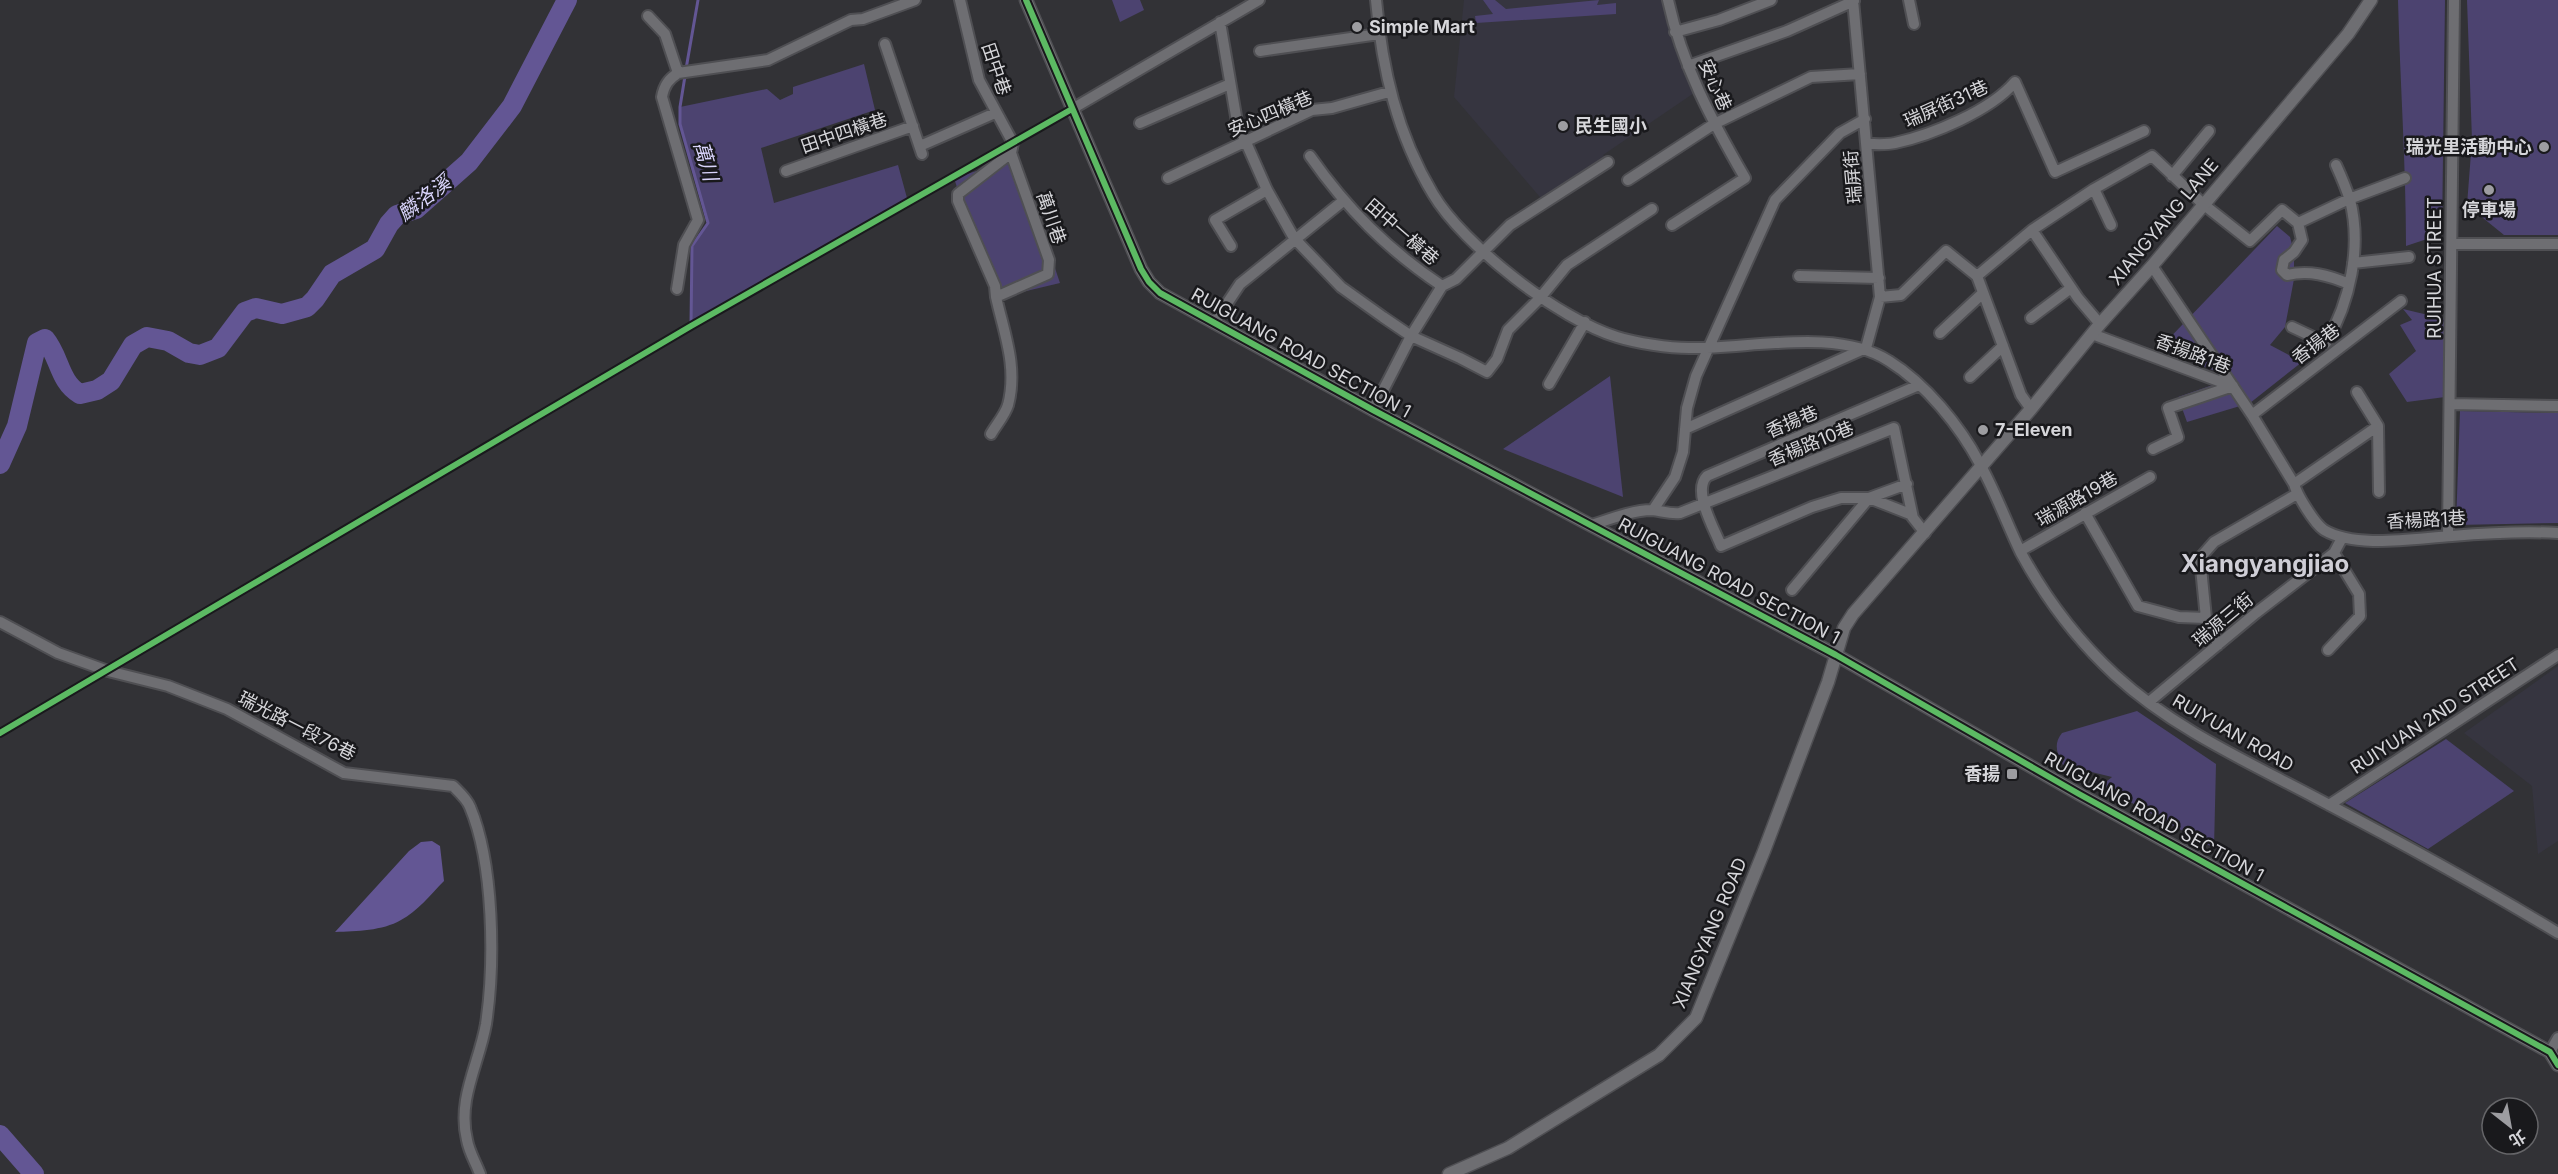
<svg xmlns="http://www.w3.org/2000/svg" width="2558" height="1174" viewBox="0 0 2558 1174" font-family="Inter,'Noto Sans TC',sans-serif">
	<rect width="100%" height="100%" fill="#323236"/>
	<path fill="#363540" d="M 1464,0 L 1668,0 L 1697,91 L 1603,155 L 1608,162 L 1545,203 L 1454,97 Z
		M 2558,666 L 2558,841 L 2538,854 L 2532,786 L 2464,733 Z"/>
	<path fill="#4c4370" d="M 1112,0 L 1140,0 L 1144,10 L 1120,22 Z
		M 1483,0 L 1495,0 L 1506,9 L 1599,0 L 1597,5 L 1616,3 L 1616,14 L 1476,23 L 1475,16 L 1493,14 Z
		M 2398,0 L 2445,0 L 2442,234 L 2406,246 C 2406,164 2400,82 2398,0 Z
		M 2467,0 L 2558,0 L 2558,235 L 2504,235 L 2467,205 L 2472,140 Z
		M 864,64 L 875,110 L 761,148 L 774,203 L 898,165 L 907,198 L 691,326 L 692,246 L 708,223 L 680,124 L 680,107 L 767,89 L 780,100 L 793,94 L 793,87 Z
		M 1018,158 L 1060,283 L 993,299 L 954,178 Z
		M 2277,226 L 2290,237 L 2294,252 L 2294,279 L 2285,327 L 2270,345 L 2302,362 L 2250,403 L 2187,422 L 2178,397 L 2233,378 L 2159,349 Z
		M 2403,309 L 2445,319 L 2445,397 L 2407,402 L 2389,374 L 2416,351 L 2400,325 L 2412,320 Z
		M 1610,376 L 1623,497 L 1503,449 Z
		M 2460,411 L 2558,413 L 2558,523 L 2456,525 Z
		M 2137,711 L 2216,764 L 2214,848 L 2101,786 L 2112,777 L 2063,765 C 2057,754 2053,744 2062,733 Z
		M 2446,739 L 2514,791 L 2428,849 L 2345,803 Z"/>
	<path fill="#635694" d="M 432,841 L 440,846 L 444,881 C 431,894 417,912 401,920 C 382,931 357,931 335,932 L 409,851 L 421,842 Z"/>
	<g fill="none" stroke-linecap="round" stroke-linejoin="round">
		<path stroke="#635694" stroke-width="3" d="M 686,69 L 698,0
			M 685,76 L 680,107 L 680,124 L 708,223 L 692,246 L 691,326"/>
		<path stroke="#635694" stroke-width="20" d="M 0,464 L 17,426 L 37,343 L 45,339 C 60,357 59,382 80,394 L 97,390 L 111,381 L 133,345 L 147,337 L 168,341 L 189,353 L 200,355 L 218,348 L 245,312 L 256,308 L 282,314 L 307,307 L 315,299 L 332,274 L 375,249 L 389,224 L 397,215 L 416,209 L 469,162 L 512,106 L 567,0
			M 0,1135 L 34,1174"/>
		<defs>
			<path id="minor" d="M 960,0 L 979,80 L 1013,143 L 1011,153 L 1049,260 L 1048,274 L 996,297 L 995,286 L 958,201 L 958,194 L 1011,153
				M 1376,0 C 1382,69 1397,134 1433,194 C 1463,245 1560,320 1617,337 C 1636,343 1669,348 1689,348 C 1749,349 1837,327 1889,361 C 1926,384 1960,426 1980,464 C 1996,493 2007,524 2021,553 C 2045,597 2078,641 2115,675 C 2174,729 2246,761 2316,798 C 2398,841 2479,885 2558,933
				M 1668,0 C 1682,65 1712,121 1745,178 L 1672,225
				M 1909,0 L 1914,24
				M 648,16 L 665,34 L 678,73
				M 1220,22 L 1237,122 L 1267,190 L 1294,238 L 1341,287 L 1383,317 L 1411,336 L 1460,358 L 1487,372 L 1497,359 L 1508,330 L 1540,298 L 1567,265 L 1652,209
				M 1675,32 L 1719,20 L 1771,0
				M 885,44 L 922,154
				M 1260,51 L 1379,34
				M 1688,66 L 1787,31 L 1854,1
				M 1072,109 L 1259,0
				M 1140,123 L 1230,84
				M 1867,144 C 1876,144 1886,145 1895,143 C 1932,135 1990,111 2015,82 L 2055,172 L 2144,131
				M 920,146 L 995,113
				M 1310,156 C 1347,209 1388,250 1442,286
				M 786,171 L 913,126
				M 2172,176 L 2209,131
				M 1168,178 L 1312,110 L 1332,108 L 1389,92
				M 1628,180 L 1714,124 L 1811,77 L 1860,74
				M 2094,189 L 2111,225
				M 2298,223 L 2302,240 L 2294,252 L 2284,260 L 2282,270 L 2287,275 C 2309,270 2328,275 2349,284
				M 2032,230 L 2078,298 L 2100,324
				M 2452,244 L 2558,244
				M 1231,246 L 1215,220 L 1267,190
				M 2353,263 L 2409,257
				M 2152,266 L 2252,415 L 2294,484 C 2297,495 2314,523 2324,530 C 2356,549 2416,538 2452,536 C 2487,533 2522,531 2558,533
				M 1799,276 L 1879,278
				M 1977,276 L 2032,230 L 2094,189 L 2152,156 L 2203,204 L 2250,241 L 2282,210 L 2298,223 L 2349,199 L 2405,178
				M 677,289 L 684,245 L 698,220 L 662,97 C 664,85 669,79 678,73 L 768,60 L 851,20 L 863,19 L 915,0
				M 1880,297 L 1901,295 L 1946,251 L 1977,276 L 2021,395 L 2031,409
				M 2031,318 L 2071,288
				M 1214,323 L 1240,284 L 1343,201
				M 2292,327 L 2326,343 C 2350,302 2362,247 2350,200 C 2346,188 2341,176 2336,165
				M 1940,333 L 1983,293
				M 2092,334 L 2232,386
				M 1970,377 L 2003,346
				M 1549,384 L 1585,322
				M 2357,392 L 2378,426 L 2379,492
				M 2451,404 L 2558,406
				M 1373,410 L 1411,336 L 1442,286 L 1456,279 L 1510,225 L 1608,162
				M 2252,415 L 2401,301
				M 1685,429 L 1866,348 L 1880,297 L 1853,0
				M 991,434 C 996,425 1005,415 1008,405 C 1018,367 1004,333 996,297
				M 2153,449 L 2178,437 L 2168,408 L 2233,386
				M 1907,484 L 1869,498 L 1841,498 L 1812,507 L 1721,546 C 1714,528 1692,491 1707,476 L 1919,385
				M 2294,484 L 2378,426
				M 1869,498 L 1910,514 L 1925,533
				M 1653,510 L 1675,477 L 1683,452 L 1687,408 L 1696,376 L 1775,200 L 1840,133 L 1865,119
				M 2085,513 L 2138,606 L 2179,617 L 2206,618
				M 1592,525 C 1610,519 1633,510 1652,510 C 1662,511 1669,514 1680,513 L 1894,428 L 1913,518
				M 2448,536 L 2454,0
				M 2020,551 L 2150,477
				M 1792,590 L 1869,498
				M 0,622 L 58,653 L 108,671 L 168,686 L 227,709 L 344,773 L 453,786 C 459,792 467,799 470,807 C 494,864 495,963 486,1024 C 479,1064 457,1099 467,1140 C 469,1152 476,1163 480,1174
				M 2218,645 L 2206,618 L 2200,558 L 2214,542 L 2297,494
				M 2328,650 L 2360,616 L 2359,594 L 2334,553
				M 2149,702 L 2256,613 L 2334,553 L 2342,538
				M 2329,805 L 2558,655
				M 2550,1052 L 2558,1038"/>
			<path id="tertiary" d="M 1026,0 L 1141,269 L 1149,282 L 1160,293 L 1373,410 L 1836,655 L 2079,794 L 2550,1052 L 2558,1065
				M 1449,1174 L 1508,1148 L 1659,1055 L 1696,1018 L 1764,851 L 1828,682 L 1844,628 L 1853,614 L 2031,409 L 2100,324 L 2152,266 L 2348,34 L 2371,0"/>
		</defs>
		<use href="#minor" stroke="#4f4f53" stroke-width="14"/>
		<use href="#tertiary" stroke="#4f4f53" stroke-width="15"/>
		<use href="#minor" stroke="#6e6e72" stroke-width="10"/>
		<use href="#tertiary" stroke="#6e6e72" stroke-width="12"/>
		<defs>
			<path id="cycleway" d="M 1026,0 L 1141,269 L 1149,282 L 1160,293 L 1373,410 L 1836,655 L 2079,794 L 2550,1052 L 2558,1065
				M 0,733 L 691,326 L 1072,109"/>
		</defs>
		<use href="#cycleway" stroke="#19191c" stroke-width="10"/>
		<use href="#cycleway" stroke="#5cba63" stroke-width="6"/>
	</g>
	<g fill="#9d9da1" stroke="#19191c" stroke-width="2">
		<circle cx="1357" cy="27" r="6"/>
		<circle cx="1563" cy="126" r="6"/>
		<circle cx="2544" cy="147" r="6"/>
		<circle cx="2489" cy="190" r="6"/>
		<circle cx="1983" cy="430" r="6"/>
		<rect x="2006" y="768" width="12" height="12" rx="3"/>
	</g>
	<g text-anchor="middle" stroke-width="5" stroke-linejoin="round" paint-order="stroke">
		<g font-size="18" font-weight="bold" fill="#d6d6da" stroke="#19191c" text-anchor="start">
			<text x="1369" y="33">Simple Mart</text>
			<text x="1575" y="132">民生國小</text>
			<text x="2532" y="153" text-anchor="end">瑞光里活動中心</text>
			<text x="2489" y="216" text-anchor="middle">停車場</text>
			<text x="1995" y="436">7-Eleven</text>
			<text x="2000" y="780" text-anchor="end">香揚</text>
		</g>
		<g font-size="18" fill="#d6d6da" stroke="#19191c">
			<text transform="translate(996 69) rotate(71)" y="6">田中巷</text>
			<text transform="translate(1715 85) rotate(66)" y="6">安心巷</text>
			<text transform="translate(1946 104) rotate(-24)" y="6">瑞屏街31巷</text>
			<text transform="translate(1270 114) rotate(-23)" y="6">安心四橫巷</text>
			<text transform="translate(844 133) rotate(-19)" y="6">田中四橫巷</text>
			<text transform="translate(1853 177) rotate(-95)" y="6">瑞屏街</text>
			<text transform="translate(1051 218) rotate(71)" y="6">萬川巷</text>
			<text transform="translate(2164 222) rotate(-50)" y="6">XIANGYANG LANE</text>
			<text transform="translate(1402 232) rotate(41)" y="6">田中一橫巷</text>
			<text transform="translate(2435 268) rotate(-90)" y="6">RUIHUA STREET</text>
			<text transform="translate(2316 344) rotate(-37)" y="6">香揚巷</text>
			<text transform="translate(1301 353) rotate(29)" y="6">RUIGUANG ROAD SECTION 1</text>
			<text transform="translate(2193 354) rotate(21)" y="6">香揚路1巷</text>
			<text transform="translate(1792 422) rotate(-23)" y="6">香揚巷</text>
			<text transform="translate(1811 444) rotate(-22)" y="6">香楊路10巷</text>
			<text transform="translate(2077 499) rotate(-30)" y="6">瑞源路19巷</text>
			<text transform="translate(2426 520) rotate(-3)" y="6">香楊路1巷</text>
			<text transform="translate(1729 581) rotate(28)" y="6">RUIGUANG ROAD SECTION 1</text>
			<text transform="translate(2223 620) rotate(-40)" y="6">瑞源三街</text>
			<text transform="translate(2435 716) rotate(-33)" y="6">RUIYUAN 2ND STREET</text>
			<text transform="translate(297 726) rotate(27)" y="6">瑞光路一段76巷</text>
			<text transform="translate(2233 733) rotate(30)" y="6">RUIYUAN ROAD</text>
			<text transform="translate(2154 817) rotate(29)" y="6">RUIGUANG ROAD SECTION 1</text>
			<text transform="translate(1710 933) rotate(-67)" y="6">XIANGYANG ROAD</text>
		</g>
		<g font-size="20" font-style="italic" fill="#d9d4fb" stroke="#19191c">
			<text transform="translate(706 161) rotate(74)" y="7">萬川</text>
			<text transform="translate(424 198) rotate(-37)" y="7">麟洛溪</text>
		</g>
		<g font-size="24" font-weight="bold" fill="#cfced6" stroke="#19191c">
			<text x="2265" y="572">Xiangyangjiao</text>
		</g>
	</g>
	<g transform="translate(2510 1126) rotate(149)"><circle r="28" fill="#19191c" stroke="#656568" stroke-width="1.5"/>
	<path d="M0-4.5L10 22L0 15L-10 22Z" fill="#9d9da1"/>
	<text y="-9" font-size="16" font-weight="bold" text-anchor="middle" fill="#d6d6da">北</text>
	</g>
</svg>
